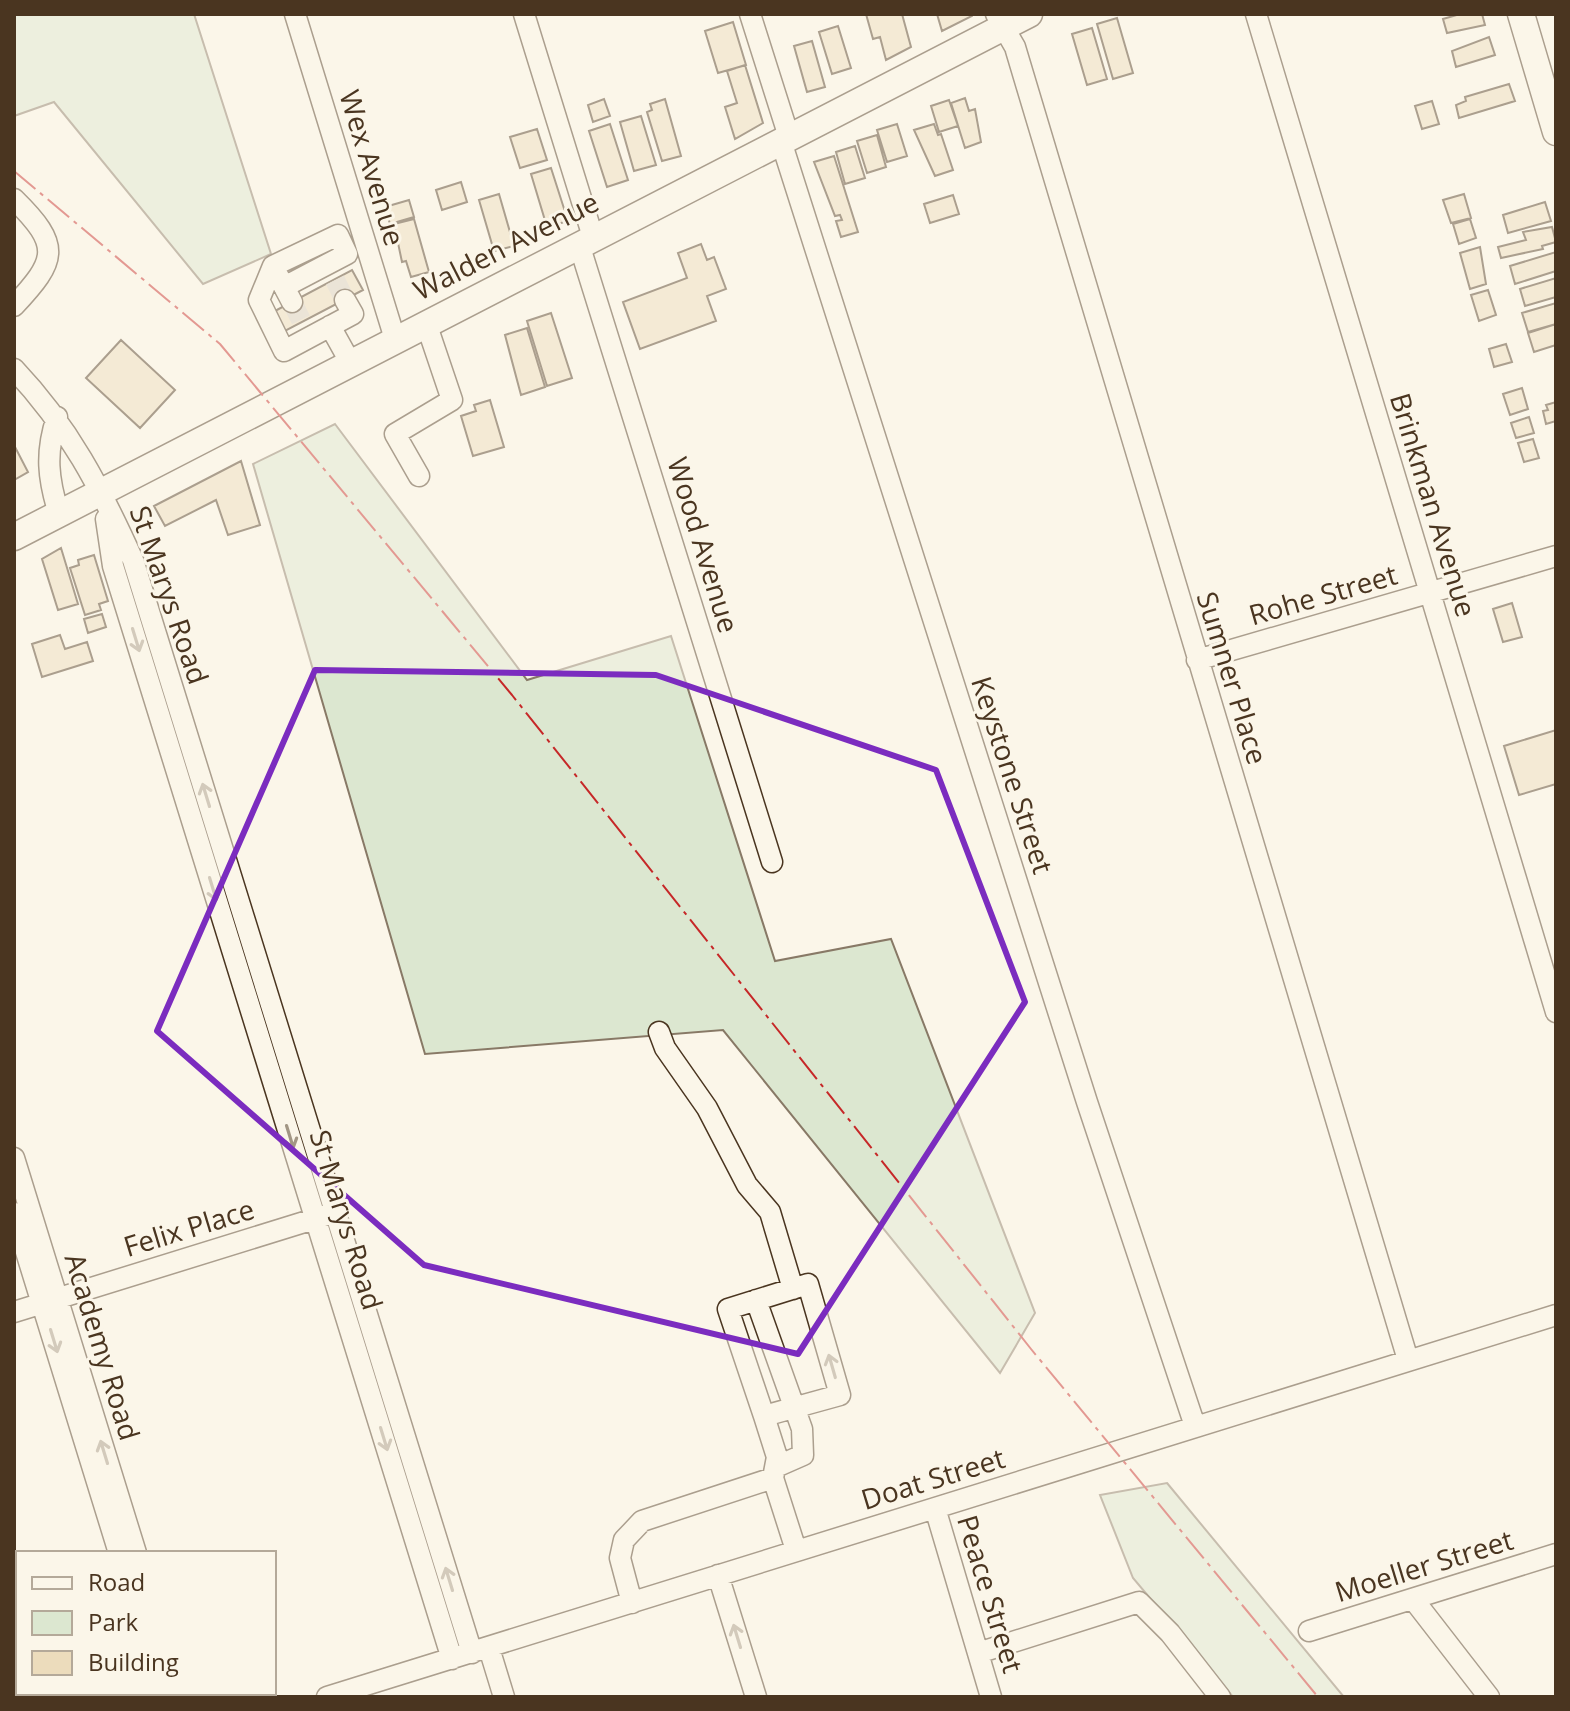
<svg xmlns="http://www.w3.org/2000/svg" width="1570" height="1711" viewBox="0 0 1570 1711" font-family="'Open Sans',sans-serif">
	<rect width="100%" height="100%" fill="#fbf6e9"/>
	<path fill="#dce7d0" stroke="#887966" stroke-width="2" d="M 14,14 L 194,14 L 271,254 L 203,284 L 54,102 L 14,116 Z
		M 335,424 L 527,680 L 671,636 L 775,961 L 891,939 L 1035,1313 L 1000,1373 L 723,1030 L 425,1054 L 253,464 Z
		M 1167,1483 L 1344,1697 L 1233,1697 L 1133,1578 L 1100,1495 Z"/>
	<path fill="#ecdcbc" stroke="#4a3520" stroke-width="2" d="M 866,14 L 902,14 L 911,47 L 886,60 L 880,37 L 873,39 Z
		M 937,14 L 972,14 L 972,16 L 942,31 Z
		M 1460,14 L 1482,14 L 1485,25 L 1447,33 L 1443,19 Z
		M 1117,18 L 1133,73 L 1113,79 L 1097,24 Z
		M 733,22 L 746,65 L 718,73 L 705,31 Z
		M 838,26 L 851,68 L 832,74 L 819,32 Z
		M 1092,28 L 1107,79 L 1087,85 L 1072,34 Z
		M 1489,37 L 1495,55 L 1456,67 L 1452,51 Z
		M 812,41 L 825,87 L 807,92 L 794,46 Z
		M 745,65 L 763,123 L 735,139 L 725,107 L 737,103 L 727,71 Z
		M 1509,84 L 1515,101 L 1459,118 L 1456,105 L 1466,101 L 1465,97 Z
		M 965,98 L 969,111 L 975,109 L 981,142 L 965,148 L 951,103 Z
		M 604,99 L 610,116 L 593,122 L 588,105 Z
		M 665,99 L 681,156 L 662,161 L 647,112 L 652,110 L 650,104 Z
		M 949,100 L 958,126 L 939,132 L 931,106 Z
		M 1432,101 L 1439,124 L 1422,129 L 1415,106 Z
		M 641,116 L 656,165 L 634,171 L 620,122 Z
		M 610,124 L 628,180 L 607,187 L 589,131 Z
		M 897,124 L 907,156 L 887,162 L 877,130 Z
		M 934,124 L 938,135 L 941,134 L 953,170 L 935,176 L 914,130 Z
		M 537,129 L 547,160 L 520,168 L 510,137 Z
		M 877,135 L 886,167 L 867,173 L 857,141 Z
		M 855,146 L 865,178 L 845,184 L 836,152 Z
		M 834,156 L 858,232 L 841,237 L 836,221 L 842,220 L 840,215 L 835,216 L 814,162 Z
		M 551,168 L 568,221 L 547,227 L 531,174 Z
		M 461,182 L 467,202 L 442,210 L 436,190 Z
		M 499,194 L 514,246 L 494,251 L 479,200 Z
		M 1464,194 L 1471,218 L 1451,223 L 1443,200 Z
		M 953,195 L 959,214 L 930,223 L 924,204 Z
		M 409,200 L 414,217 L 390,224 L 385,207 Z
		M 1545,202 L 1551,221 L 1508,233 L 1503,215 Z
		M 414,219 L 429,272 L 411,277 L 406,261 L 402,262 L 394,224 Z
		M 1470,219 L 1476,238 L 1459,244 L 1453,224 Z
		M 1552,227 L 1556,242 L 1542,246 L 1543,249 L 1501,258 L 1498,247 L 1526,240 L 1523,232 Z
		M 701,244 L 707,260 L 714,257 L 726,289 L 707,296 L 716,321 L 640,349 L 623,302 L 687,278 L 678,253 Z
		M 1480,247 L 1486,284 L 1470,289 L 1460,253 Z
		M 1556,252 L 1556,271 L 1515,284 L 1510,266 Z
		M 352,270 L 363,290 L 283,332 L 273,312 Z
		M 1556,278 L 1556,297 L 1525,306 L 1520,289 Z
		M 1488,290 L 1496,315 L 1479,321 L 1471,295 Z
		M 1556,303 L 1556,324 L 1528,332 L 1522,313 Z
		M 551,313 L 572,378 L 547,386 L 527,321 Z
		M 1556,324 L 1556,345 L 1534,352 L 1528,333 Z
		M 527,328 L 545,387 L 521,395 L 505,335 Z
		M 121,340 L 175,390 L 140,428 L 86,378 Z
		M 1506,344 L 1512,362 L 1494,367 L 1489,349 Z
		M 1522,388 L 1528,409 L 1510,415 L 1503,394 Z
		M 490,400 L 504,447 L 473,456 L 461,416 L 476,411 L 474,405 Z
		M 1556,402 L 1556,421 L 1546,424 L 1543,411 L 1548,410 L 1546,405 Z
		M 1529,417 L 1534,433 L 1516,438 L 1511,423 Z
		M 1533,439 L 1539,458 L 1524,462 L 1518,443 Z
		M 14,445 L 28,472 L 14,480 Z
		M 241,461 L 260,525 L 228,535 L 216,500 L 165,526 L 154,506 Z
		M 61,548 L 78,604 L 58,610 L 42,559 Z
		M 94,555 L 108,601 L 99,604 L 101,610 L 85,615 L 70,568 L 79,565 L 78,560 Z
		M 1512,603 L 1522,637 L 1503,642 L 1493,609 Z
		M 102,614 L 106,627 L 88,633 L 84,619 Z
		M 60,635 L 65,649 L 87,642 L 93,661 L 42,677 L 32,644 Z
		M 1556,730 L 1556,784 L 1519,795 L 1504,746 Z"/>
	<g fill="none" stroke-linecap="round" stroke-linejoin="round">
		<path stroke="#d8cfc1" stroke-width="20" stroke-dasharray="20 10" stroke-linecap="butt" d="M 335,280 L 345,300
			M 292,302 L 302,322"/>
		<defs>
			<path id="minor" d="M 295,14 L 395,339
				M 524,14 L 593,237
				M 750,14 L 789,137
				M 996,14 L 1015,47 L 1408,1360
				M 1256,14 L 1556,1012
				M 781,141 L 1087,1102 L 1195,1426
				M 14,199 C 62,246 57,260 14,306
				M 579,244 L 772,862
				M 273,266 L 259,300 L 284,351 L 353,314 L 345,300
				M 284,287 L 347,254 L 338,235 L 273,266 L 292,302
				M 330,326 L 350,362
				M 14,369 C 69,427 100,487 133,560 L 472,1653
				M 57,417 C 45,453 48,479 59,514
				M 419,476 L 395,434 L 452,400 L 426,323
				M 106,519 L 113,566 L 452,1659
				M 1197,660 L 1556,556
				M 659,1032 L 665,1048 L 707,1108 L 747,1185 L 770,1212 L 793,1289
				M 14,1158 L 136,1553
				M 14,1213 L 119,1553
				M 756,1300 L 802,1429 L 803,1455 L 778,1466
				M 14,1312 L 327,1215
				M 764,1416 L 728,1309 L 808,1284 L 840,1395 L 764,1416 L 777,1457 L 773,1478
				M 935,1508 L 991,1697
				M 718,1575 L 756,1697
				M 1413,1599 L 1489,1697
				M 632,1603 L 620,1558 L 624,1540 L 642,1521 L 773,1478 L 796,1550
				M 1309,1631 L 1556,1554
				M 489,1648 L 504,1697
				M 978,1653 L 1139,1602 L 1170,1633 L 1220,1697
				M 162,1693 L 163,1697
				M 179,1693 L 180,1697
				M 327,1697 L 1556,1315"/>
			<path id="major" d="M 1521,14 L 1556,132
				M 14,537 L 1029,14"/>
		</defs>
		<use href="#minor" stroke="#4a3520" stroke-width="23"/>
		<use href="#major" stroke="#4a3520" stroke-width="29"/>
		<use href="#minor" stroke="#fbf6e9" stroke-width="20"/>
		<use href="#major" stroke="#fbf6e9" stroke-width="26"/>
		<path stroke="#c62828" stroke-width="2" stroke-dasharray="28 6 4 6" stroke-linecap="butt" d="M 14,171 L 220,344 L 512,695 L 1031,1349 L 1318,1697"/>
	</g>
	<defs><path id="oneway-shaft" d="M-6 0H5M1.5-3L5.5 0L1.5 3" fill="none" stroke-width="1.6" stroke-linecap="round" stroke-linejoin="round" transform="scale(2)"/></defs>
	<g stroke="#a29684">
		<use href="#oneway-shaft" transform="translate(136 640) rotate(73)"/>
		<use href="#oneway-shaft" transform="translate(206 795) rotate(-107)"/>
		<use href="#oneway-shaft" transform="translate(213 889) rotate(73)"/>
		<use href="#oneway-shaft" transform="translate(290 1137) rotate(73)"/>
		<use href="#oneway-shaft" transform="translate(54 1341) rotate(73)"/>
		<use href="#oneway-shaft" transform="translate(832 1366) rotate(-106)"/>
		<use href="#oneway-shaft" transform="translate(384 1439) rotate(73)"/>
		<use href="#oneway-shaft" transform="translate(104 1452) rotate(-107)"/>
		<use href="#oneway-shaft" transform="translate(449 1579) rotate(-107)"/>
		<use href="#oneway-shaft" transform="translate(737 1636) rotate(-107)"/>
	</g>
	<path d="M0 0H1570V1711H0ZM 315,670 L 656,675 L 936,770 L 1025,1002 L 798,1354 L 424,1265 L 157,1031 Z" fill="#fbf6e9" fill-opacity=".55" fill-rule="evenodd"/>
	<path fill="none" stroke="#7b2cbf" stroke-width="6" stroke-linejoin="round" d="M 315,670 L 656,675 L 936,770 L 1025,1002 L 798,1354 L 424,1265 L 157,1031 Z"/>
	<g text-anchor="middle" stroke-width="6" stroke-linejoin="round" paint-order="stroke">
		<g font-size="28" fill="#4a3520" stroke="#fbf6e9">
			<text transform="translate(372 168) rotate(73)" y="10">Wex Avenue</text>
			<text transform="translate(506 246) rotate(-27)" y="10">Walden Avenue</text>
			<text transform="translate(1433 505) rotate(73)" y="10">Brinkman Avenue</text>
			<text transform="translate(703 545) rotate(73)" y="10">Wood Avenue</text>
			<text transform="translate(169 595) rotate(71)" y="10">St Marys Road</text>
			<text transform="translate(1323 595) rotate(-16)" y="10">Rohe Street</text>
			<text transform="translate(1232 678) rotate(73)" y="10">Sumner Place</text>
			<text transform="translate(1012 775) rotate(72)" y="10">Keystone Street</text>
			<text transform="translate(346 1220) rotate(73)" y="10">St Marys Road</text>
			<text transform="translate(189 1228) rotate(-17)" y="10">Felix Place</text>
			<text transform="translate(102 1347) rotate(73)" y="10">Academy Road</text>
			<text transform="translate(933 1479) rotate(-17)" y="10">Doat Street</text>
			<text transform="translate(1424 1566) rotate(-17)" y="10">Moeller Street</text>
			<text transform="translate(990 1594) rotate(73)" y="10">Peace Street</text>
		</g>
	</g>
	<rect width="1570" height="1711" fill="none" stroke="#4a3520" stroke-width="32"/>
	<rect x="16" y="1551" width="260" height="144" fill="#fbf6e9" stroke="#b4a999" stroke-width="2"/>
	<rect x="32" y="1577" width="40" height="12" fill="#fbf6e9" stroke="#b4a999" stroke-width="2"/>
	<text x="88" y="1591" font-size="24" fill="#4a3520">Road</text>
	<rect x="32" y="1611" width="40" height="24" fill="#dce7d0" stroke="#b4a999" stroke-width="2"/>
	<text x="88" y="1631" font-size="24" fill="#4a3520">Park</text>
	<rect x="32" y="1651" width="40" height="24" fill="#ecdcbc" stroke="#b4a999" stroke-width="2"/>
	<text x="88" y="1671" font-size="24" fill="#4a3520">Building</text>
</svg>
